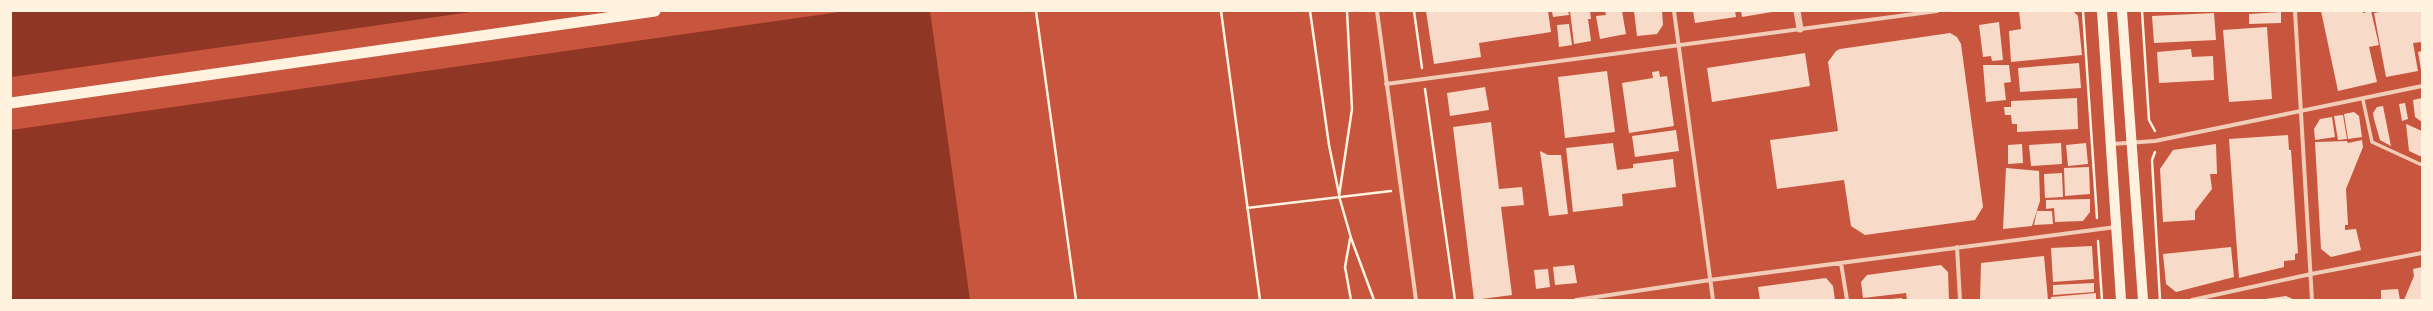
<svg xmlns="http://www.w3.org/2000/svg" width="2433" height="311" viewBox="0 0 2433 311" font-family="'Golos Text',sans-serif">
	<rect width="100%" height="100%" fill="#c8553d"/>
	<path fill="#8f3625" d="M 11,11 L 930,11 L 970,300 L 11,300 Z"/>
	<path fill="#c8553d" d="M 478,11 L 847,11 L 11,130 L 11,77 Z"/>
	<path fill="#f7dbc8" d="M 1426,11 L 1548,11 L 1551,32 L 1479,43 L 1481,57 L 1434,64 Z
		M 1552,11 L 1568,11 L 1569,15 L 1553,17 Z
		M 1570,11 L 1590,11 L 1591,19 L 1588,19 L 1591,41 L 1574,44 Z
		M 1605,11 L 1622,11 L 1626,34 L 1600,39 L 1596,16 L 1606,15 Z
		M 1634,11 L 1662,11 L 1663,25 L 1657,34 L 1637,36 Z
		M 1693,11 L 1735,11 L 1736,17 L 1695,23 Z
		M 1741,11 L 1772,11 L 1772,12 L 1742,17 Z
		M 2019,11 L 2073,11 L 2078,16 L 2082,55 L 2011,62 L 2009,31 L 2021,29 Z
		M 2321,11 L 2363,11 L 2363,13 L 2371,11 L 2379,45 L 2369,47 L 2377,82 L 2338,91 Z
		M 2386,11 L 2422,11 L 2422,42 L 2413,43 L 2418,71 L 2386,77 L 2374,13 Z
		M 2281,12 L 2281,23 L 2249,24 L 2249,14 Z
		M 2214,13 L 2216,40 L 2154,43 L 2152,16 Z
		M 1999,22 L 2003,60 L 1992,61 L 1991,56 L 1983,57 L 1979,25 Z
		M 1569,24 L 1572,45 L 1559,47 L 1557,25 Z
		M 2267,27 L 2272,99 L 2229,102 L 2223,30 Z
		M 1950,33 L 1957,37 L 1961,44 L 1983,207 L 1975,220 L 1865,235 L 1851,226 L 1844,180 L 1777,189 L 1770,140 L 1838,131 L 1828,62 L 1836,51 L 1840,49 Z
		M 2191,49 L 2192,57 L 2213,56 L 2214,80 L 2159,83 L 2157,52 Z
		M 2422,51 L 2422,70 L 2421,70 L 2418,52 Z
		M 1805,53 L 1810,86 L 1712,102 L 1707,68 Z
		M 2079,63 L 2081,88 L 2020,92 L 2018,68 Z
		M 1983,65 L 2009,65 L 2011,82 L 2004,83 L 2006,100 L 1986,102 Z
		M 1607,71 L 1615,132 L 1565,138 L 1558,77 Z
		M 1659,71 L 1660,77 L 1667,76 L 1674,126 L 1629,133 L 1622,83 L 1653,78 L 1652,72 Z
		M 1485,87 L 1489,110 L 1450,116 L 1447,93 Z
		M 2077,98 L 2078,129 L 2017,132 L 2017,124 L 2012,124 L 2011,115 L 2005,115 L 2004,107 L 2011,107 L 2011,101 Z
		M 2422,98 L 2422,122 L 2415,117 L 2413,100 Z
		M 2405,103 L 2408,119 L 2402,121 L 2399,104 Z
		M 2383,106 L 2391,146 L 2380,140 L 2374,119 L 2373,113 L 2377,107 Z
		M 2354,112 L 2359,116 L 2362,137 L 2348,139 L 2344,114 Z
		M 2343,115 L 2347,139 L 2338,140 L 2334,116 Z
		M 2332,117 L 2335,137 L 2315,140 L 2314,129 L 2320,119 Z
		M 1491,122 L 1499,189 L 1522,187 L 1524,205 L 1501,207 L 1512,295 L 1474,300 L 1453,127 Z
		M 2406,124 L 2422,131 L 2422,157 L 2409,151 Z
		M 1676,130 L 1679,151 L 1635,157 L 1632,136 Z
		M 2288,135 L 2289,150 L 2291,150 L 2298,253 L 2295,254 L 2295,260 L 2284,261 L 2284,267 L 2239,278 L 2229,139 Z
		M 2362,140 L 2363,147 L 2346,189 L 2348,225 L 2345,225 L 2345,230 L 2356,229 L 2361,250 L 2331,257 L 2321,249 L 2315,142 L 2347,141 L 2348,143 Z
		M 1613,143 L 1617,170 L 1633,168 L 1633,164 L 1673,159 L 1676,187 L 1622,194 L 1623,206 L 1573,212 L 1566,148 Z
		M 2061,143 L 2062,164 L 2031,166 L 2029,145 Z
		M 2086,143 L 2088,164 L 2068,166 L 2066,145 Z
		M 2022,144 L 2023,163 L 2008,164 L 2008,145 Z
		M 2216,144 L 2217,174 L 2210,174 L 2212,189 L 2195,211 L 2195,220 L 2163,222 L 2160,169 L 2173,150 Z
		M 1540,151 L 1548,155 L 1561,155 L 1568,214 L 1549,216 Z
		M 2089,167 L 2090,194 L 2065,196 L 2064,168 Z
		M 2006,168 L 2039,171 L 2040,201 L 2032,226 L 2003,229 Z
		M 2062,173 L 2063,197 L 2045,198 L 2044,174 Z
		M 2090,199 L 2090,212 L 2083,221 L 2055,222 L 2054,208 L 2046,209 L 2046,200 Z
		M 2037,211 L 2052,211 L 2053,224 L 2034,225 Z
		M 2092,246 L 2094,279 L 2053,282 L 2051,248 Z
		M 2231,247 L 2234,277 L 2176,292 L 2166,284 L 2163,254 Z
		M 2044,256 L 2048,300 L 1980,300 L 1981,263 Z
		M 1574,265 L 1577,283 L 1555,285 L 1553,267 Z
		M 1941,265 L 1948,272 L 1949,300 L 1907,300 L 1906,293 L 1863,298 L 1861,282 L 1867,275 Z
		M 2422,267 L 2422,300 L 2404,300 L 2414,276 L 2413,269 Z
		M 1548,269 L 1550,287 L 1536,289 L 1534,270 Z
		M 1826,278 L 1833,286 L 1835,300 L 1760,300 L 1758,287 Z
		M 2094,283 L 2094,292 L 2053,295 L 2053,285 Z
		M 2398,289 L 2400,300 L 2381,300 L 2381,290 Z
		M 2096,293 L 2096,300 L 2051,300 L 2051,297 Z
		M 2286,296 L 2295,300 L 2265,300 L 2265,299 Z
		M 1902,298 L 1902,300 L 1891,300 L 1891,299 Z"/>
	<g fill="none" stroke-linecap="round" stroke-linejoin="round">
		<path stroke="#fff3e0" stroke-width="2.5" d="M 1036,11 L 1076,300
			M 1221,11 L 1260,300
			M 1310,11 L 1329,145 L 1339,194
			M 1347,11 L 1352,109 L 1339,196 L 1351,238 L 1374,300
			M 1414,11 L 1422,68
			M 2083,11 L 2097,218
			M 2142,11 L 2149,120 L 2155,131
			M 1425,89 L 1455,300
			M 2155,152 L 2152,160 L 2160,300
			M 1247,208 L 1391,191
			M 1350,239 L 1345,267 L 1351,300
			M 2098,241 L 2102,300"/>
		<path stroke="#f1ccb7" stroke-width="3.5" d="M 2363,100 L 2372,142 L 2422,165"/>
		<path stroke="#f1ccb7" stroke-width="4" d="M 1377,11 L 1416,300
			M 1674,11 L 1713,300
			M 2295,11 L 2312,300
			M 1386,84 L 1937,11
			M 2112,144 L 2155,141 L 2422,86
			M 1957,247 L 1960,300
			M 1841,263 L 1847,300
			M 1576,300 L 1710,280 L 2116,227
			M 2192,300 L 2311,274 L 2422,253"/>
		<path stroke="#f1ccb7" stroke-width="7" d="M 1797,11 L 1800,29"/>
		<path stroke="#fff3e0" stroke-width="10" d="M 2102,11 L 2121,300
			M 2122,11 L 2143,300"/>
		<path stroke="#fff3e0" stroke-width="11" d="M 11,103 L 655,11"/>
	</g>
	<rect width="2433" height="311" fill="none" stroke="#fff3e0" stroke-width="24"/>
</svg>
